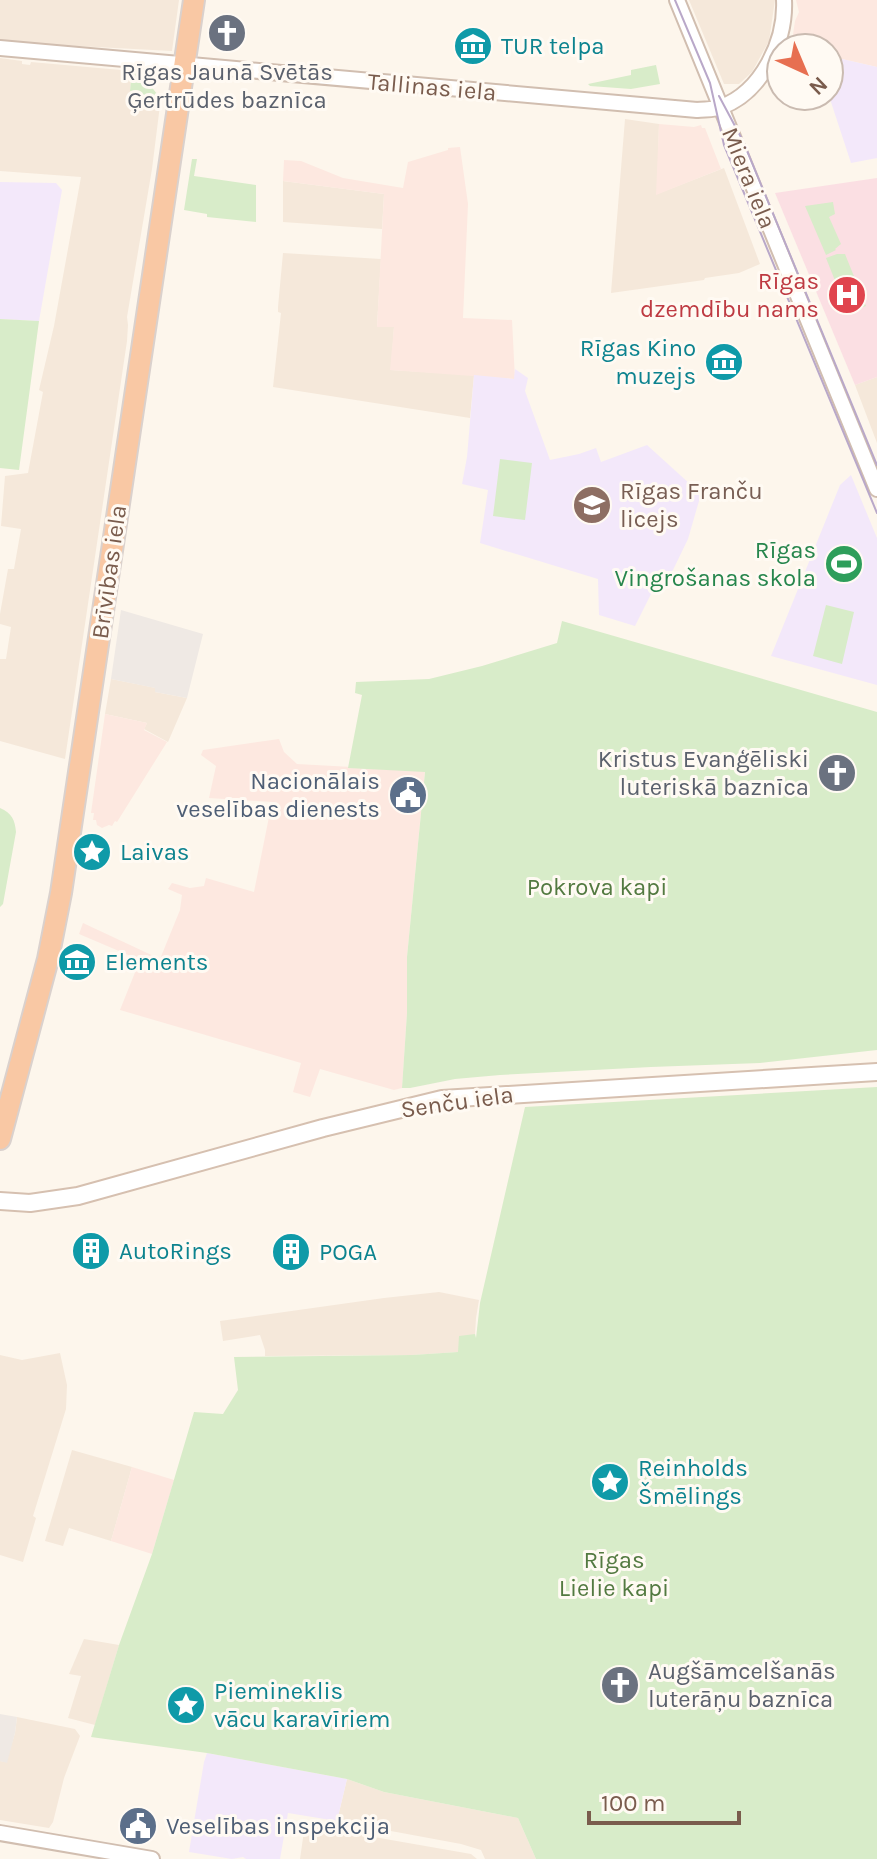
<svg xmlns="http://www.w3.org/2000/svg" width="877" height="1859" viewBox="0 0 877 1859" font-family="Karla,sans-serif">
	<rect width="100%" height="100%" fill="#fdf6ec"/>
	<path fill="#f5e8da" d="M 0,0 L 179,0 L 172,51 L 0,42 Z
		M 689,0 L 775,0 L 769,41 L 752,72 L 739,84 L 724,84 Z
		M 0,58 L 22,61 L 22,64 L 30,65 L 31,62 L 132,71 L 130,91 L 140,93 L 139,102 L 160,105 L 152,169 L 127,317 L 128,325 L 127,341 L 65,759 L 0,741 L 0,659 L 6,659 L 11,627 L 0,624 L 0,614 L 8,569 L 14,569 L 21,529 L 1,526 L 5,476 L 28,473 L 43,392 L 39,390 L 54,326 L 81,177 L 0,171 Z
		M 625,119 L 659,124 L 657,194 L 724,168 L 760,264 L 739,273 L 705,278 L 704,280 L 611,293 Z
		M 283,181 L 384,194 L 382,229 L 283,222 Z
		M 283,253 L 381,259 L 377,326 L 394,327 L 391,370 L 474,375 L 470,418 L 273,387 L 281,313 L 278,312 L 278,307 Z
		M 877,377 L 877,443 L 855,385 Z
		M 111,679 L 156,688 L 155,692 L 187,698 L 168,742 L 144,729 L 147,723 L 105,714 Z
		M 439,1292 L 479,1300 L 476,1318 L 474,1351 L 412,1355 L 265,1356 L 265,1350 L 260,1335 L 223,1341 L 220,1321 L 384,1298 Z
		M 60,1353 L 67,1385 L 66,1409 L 33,1516 L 36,1518 L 23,1562 L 0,1555 L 0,1355 L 22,1360 Z
		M 72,1450 L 132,1467 L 111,1541 L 69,1528 L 63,1546 L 45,1541 Z
		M 84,1639 L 119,1645 L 95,1725 L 68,1718 L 81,1676 L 69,1674 Z
		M 17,1717 L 75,1729 L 80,1736 L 64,1778 L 53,1822 L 49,1828 L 0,1820 L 0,1761 L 6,1762 L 15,1733 Z
		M 347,1779 L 384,1792 L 518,1818 L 536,1859 L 485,1859 L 481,1850 L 461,1844 L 337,1821 Z
		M 311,1826 L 471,1854 L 477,1859 L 300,1859 L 304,1831 Z"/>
	<path fill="#fde8e0" d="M 796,0 L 877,0 L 877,67 L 829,56 L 829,48 L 791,48 L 795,21 L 799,12 Z
		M 659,124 L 694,127 L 701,125 L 702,128 L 705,128 L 721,169 L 656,195 Z
		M 460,147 L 468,204 L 463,318 L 512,320 L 515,379 L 390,370 L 394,327 L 377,327 L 384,194 L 283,181 L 284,160 L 301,161 L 343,178 L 403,188 L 408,162 L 448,150 L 448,148 Z
		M 105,714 L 147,723 L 144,730 L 167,742 L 117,822 L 115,821 L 112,826 L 109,825 L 102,828 L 97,825 L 96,820 L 93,820 L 94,813 L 91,813 Z
		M 279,739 L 284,752 L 297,764 L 425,771 L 407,957 L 407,1013 L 402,1088 L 394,1090 L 320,1069 L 310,1097 L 293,1092 L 301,1063 L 120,1010 L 140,960 L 79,934 L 83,923 L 160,959 L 180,910 L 182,895 L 168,889 L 172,883 L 190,888 L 204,886 L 206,878 L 254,892 L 272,802 L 209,798 L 216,766 L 201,755 L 203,750 Z
		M 132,1467 L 174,1480 L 152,1554 L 111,1541 Z"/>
	<path fill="#efe9e4" d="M 121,610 L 203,634 L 187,698 L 155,692 L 155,688 L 111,679 Z
		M 0,1714 L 17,1717 L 15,1733 L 7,1763 L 0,1761 Z"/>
	<path fill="#f3e8fa" d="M 829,56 L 877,67 L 877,158 L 851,163 L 829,96 Z
		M 0,182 L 56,183 L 62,190 L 39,321 L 0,319 Z
		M 515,369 L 528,378 L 525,391 L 550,460 L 579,454 L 596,448 L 601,462 L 647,445 L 701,494 L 688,539 L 673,570 L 653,590 L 635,626 L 599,615 L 598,579 L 480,543 L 488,490 L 462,484 L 467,457 L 474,375 L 514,379 Z
		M 851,475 L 877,538 L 877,685 L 771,656 L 840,485 Z
		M 207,1753 L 347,1779 L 337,1821 L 288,1813 L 280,1859 L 246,1859 L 243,1857 L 232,1859 L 189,1852 L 204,1762 Z"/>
	<path fill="#fbdfe3" d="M 877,178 L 877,377 L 855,385 L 775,193 Z"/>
	<path fill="#d8ecc9" d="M 656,65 L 660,84 L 631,89 L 590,86 L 588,84 L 631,75 L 631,70 Z
		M 132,71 L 139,71 L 161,99 L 160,105 L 139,102 L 140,93 L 130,91 Z
		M 192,159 L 197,159 L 194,176 L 256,185 L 256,222 L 207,217 L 207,214 L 184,210 Z
		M 833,202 L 835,214 L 829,217 L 841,244 L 835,249 L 836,250 L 826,255 L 805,206 Z
		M 837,254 L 845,254 L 866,306 L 848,313 L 826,258 Z
		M 0,319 L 39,321 L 19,470 L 0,468 Z
		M 500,459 L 532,463 L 525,520 L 493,516 Z
		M 826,605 L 854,612 L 842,664 L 813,656 Z
		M 562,621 L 877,712 L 877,1050 L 760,1063 L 651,1067 L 500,1075 L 455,1079 L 410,1088 L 402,1088 L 407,1013 L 407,957 L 425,772 L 348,768 L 362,695 L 355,693 L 356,682 L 429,679 L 482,666 L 557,643 Z
		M 0,808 C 12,813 15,820 16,832 L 3,904 L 0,907 Z
		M 877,1087 L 877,1859 L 536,1859 L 518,1818 L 384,1792 L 347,1779 L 207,1753 L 91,1737 L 119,1645 L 152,1554 L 194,1412 L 223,1414 L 238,1390 L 234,1357 L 412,1355 L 458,1352 L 459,1336 L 475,1334 L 476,1338 L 480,1303 L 525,1107 Z"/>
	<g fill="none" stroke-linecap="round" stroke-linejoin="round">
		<defs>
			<path id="tertiary" d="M 677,0 L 877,489
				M 0,48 L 697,110 C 705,109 714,110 721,107 C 762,92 786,41 784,0
				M 0,1833 L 152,1859"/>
			<path id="secondary" d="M 0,1201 L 30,1203 L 78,1196 L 323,1128 L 442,1099 L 877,1072"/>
			<path id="trunk" d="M 0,1139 L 48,959 L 61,893 L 194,0"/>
		</defs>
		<use href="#tertiary" stroke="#d1beb0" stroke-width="18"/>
		<use href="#secondary" stroke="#d6c0b0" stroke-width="20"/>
		<use href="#trunk" stroke="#dad1cd" stroke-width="24"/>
		<use href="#tertiary" stroke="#fff" stroke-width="14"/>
		<use href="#secondary" stroke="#fff" stroke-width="16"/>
		<use href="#trunk" stroke="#f9c8a4" stroke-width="20"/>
		<path stroke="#b9a8c9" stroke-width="2" d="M 675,0 L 710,83 L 724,145 L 877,513
			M 719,96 L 743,141 L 877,465"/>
	</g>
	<defs>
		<symbol id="church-disc" viewBox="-11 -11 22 22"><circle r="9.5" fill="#6b7280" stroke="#fffaf3"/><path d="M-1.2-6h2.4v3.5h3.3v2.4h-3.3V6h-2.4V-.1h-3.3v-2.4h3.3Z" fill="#fff"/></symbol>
		<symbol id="museum-disc" viewBox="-11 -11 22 22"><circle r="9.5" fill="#0f9aa8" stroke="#fffaf3"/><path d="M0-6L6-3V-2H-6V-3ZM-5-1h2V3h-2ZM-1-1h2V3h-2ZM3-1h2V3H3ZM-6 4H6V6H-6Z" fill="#fff"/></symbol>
		<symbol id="hospital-disc" viewBox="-11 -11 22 22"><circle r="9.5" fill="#e0444e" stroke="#fffaf3"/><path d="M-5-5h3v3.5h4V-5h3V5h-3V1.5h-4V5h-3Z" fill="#fff"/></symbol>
		<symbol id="school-disc" viewBox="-11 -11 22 22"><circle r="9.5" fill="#8d6e63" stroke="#fffaf3"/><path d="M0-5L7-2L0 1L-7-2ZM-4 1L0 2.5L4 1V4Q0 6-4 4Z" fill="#fff"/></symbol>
		<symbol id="stadium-disc" viewBox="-11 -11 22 22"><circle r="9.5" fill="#2e9e5b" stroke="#fffaf3"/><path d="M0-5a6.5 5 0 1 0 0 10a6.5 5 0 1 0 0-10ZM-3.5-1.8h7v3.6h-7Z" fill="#fff"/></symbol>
		<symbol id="civic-disc" viewBox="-11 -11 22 22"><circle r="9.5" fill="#5c6f8a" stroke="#fffaf3"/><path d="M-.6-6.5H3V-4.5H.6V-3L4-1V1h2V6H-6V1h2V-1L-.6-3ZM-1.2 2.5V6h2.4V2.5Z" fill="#fff"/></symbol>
		<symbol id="sight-disc" viewBox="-11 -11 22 22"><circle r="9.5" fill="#0f9aa8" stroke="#fffaf3"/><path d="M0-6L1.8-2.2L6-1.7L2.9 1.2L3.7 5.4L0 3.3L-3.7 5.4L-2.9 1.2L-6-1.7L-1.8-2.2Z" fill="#fff"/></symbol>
		<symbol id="building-disc" viewBox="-11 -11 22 22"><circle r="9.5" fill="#0f9aa8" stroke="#fffaf3"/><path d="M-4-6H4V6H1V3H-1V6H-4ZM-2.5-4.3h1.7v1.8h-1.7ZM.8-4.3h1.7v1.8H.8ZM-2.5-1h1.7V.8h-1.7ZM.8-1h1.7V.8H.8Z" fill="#fff"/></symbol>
	</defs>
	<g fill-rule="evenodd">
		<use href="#church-disc" x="205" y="11" width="44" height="44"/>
		<use href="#museum-disc" x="451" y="24" width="44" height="44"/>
		<use href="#hospital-disc" x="825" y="273" width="44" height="44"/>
		<use href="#museum-disc" x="702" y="340" width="44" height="44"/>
		<use href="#school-disc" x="570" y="483" width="44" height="44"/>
		<use href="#stadium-disc" x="822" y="542" width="44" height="44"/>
		<use href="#church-disc" x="815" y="751" width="44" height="44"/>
		<use href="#civic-disc" x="386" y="773" width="44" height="44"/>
		<use href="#sight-disc" x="70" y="830" width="44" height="44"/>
		<use href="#museum-disc" x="55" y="940" width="44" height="44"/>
		<use href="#building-disc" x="69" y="1229" width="44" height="44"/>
		<use href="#building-disc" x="269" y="1230" width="44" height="44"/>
		<use href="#sight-disc" x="588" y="1460" width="44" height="44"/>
		<use href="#church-disc" x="598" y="1663" width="44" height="44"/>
		<use href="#sight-disc" x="164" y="1683" width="44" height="44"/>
		<use href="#civic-disc" x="116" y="1804" width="44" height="44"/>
	</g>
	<g text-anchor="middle" stroke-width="6" stroke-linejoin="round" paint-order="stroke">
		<g font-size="24" fill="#0d838f" stroke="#fffaf3" text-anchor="start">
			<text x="501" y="54">TUR telpa</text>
			<text x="696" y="356" text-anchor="end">Rīgas Kino<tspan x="696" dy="28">muzejs</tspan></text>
			<text x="120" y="860">Laivas</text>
			<text x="105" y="970">Elements</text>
			<text x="119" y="1259">AutoRings</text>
			<text x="319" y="1260">POGA</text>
			<text x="638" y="1476">Reinholds<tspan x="638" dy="28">Šmēlings</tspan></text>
			<text x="214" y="1699">Piemineklis<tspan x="214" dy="28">vācu karavīriem</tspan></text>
		</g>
		<g font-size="24" fill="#5b616d" stroke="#fffaf3">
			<text x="227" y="80">Rīgas Jaunā Svētās<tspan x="227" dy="28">Ģertrūdes baznīca</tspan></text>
			<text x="809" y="767" text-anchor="end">Kristus Evanģēliski<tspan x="809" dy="28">luteriskā baznīca</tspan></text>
			<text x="648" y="1679" text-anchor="start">Augšāmcelšanās<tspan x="648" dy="28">luterāņu baznīca</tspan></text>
		</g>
		<g font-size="24" fill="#7a5c4d" stroke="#fffaf3">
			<text transform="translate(432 87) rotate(5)" y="8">Tallinas iela</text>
			<text transform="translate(749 178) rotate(68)" y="8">Miera iela</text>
			<text transform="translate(109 572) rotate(-82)" y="8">Brīvības iela</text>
			<text transform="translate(457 1102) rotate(-8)" y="8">Senču iela</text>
		</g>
		<g font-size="24" fill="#be3a42" stroke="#fffaf3" text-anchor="end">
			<text x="819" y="289">Rīgas<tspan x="819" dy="28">dzemdību nams</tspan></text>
		</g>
		<g font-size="24" fill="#785e54" stroke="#fffaf3" text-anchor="start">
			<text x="620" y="499">Rīgas Franču<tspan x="620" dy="28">licejs</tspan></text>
		</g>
		<g font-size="24" fill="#27864d" stroke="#fffaf3" text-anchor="end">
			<text x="816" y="558">Rīgas<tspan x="816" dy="28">Vingrošanas skola</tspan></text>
		</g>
		<g font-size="24" fill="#4e5e75" stroke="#fffaf3" text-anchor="end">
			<text x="380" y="789">Nacionālais<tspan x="380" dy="28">veselības dienests</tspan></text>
			<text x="166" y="1834" text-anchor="start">Veselības inspekcija</text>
		</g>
		<g font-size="24" fill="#537a41" stroke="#fffaf3">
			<text x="597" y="895">Pokrova kapi</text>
			<text x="614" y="1568">Rīgas<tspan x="614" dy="28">Lielie kapi</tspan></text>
		</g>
	</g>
	<g transform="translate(805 72) rotate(136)"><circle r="38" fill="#fffaf3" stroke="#cabbb1" stroke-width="2"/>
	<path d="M0-6L14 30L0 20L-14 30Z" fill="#e76f51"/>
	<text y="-12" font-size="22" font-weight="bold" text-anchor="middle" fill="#7a5c4d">N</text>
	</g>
	<path d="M589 1811v12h150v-12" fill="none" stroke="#7a5c4d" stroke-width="4"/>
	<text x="601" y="1811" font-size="24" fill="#7a5c4d" stroke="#fffaf3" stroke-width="6" paint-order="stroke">100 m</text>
</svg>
